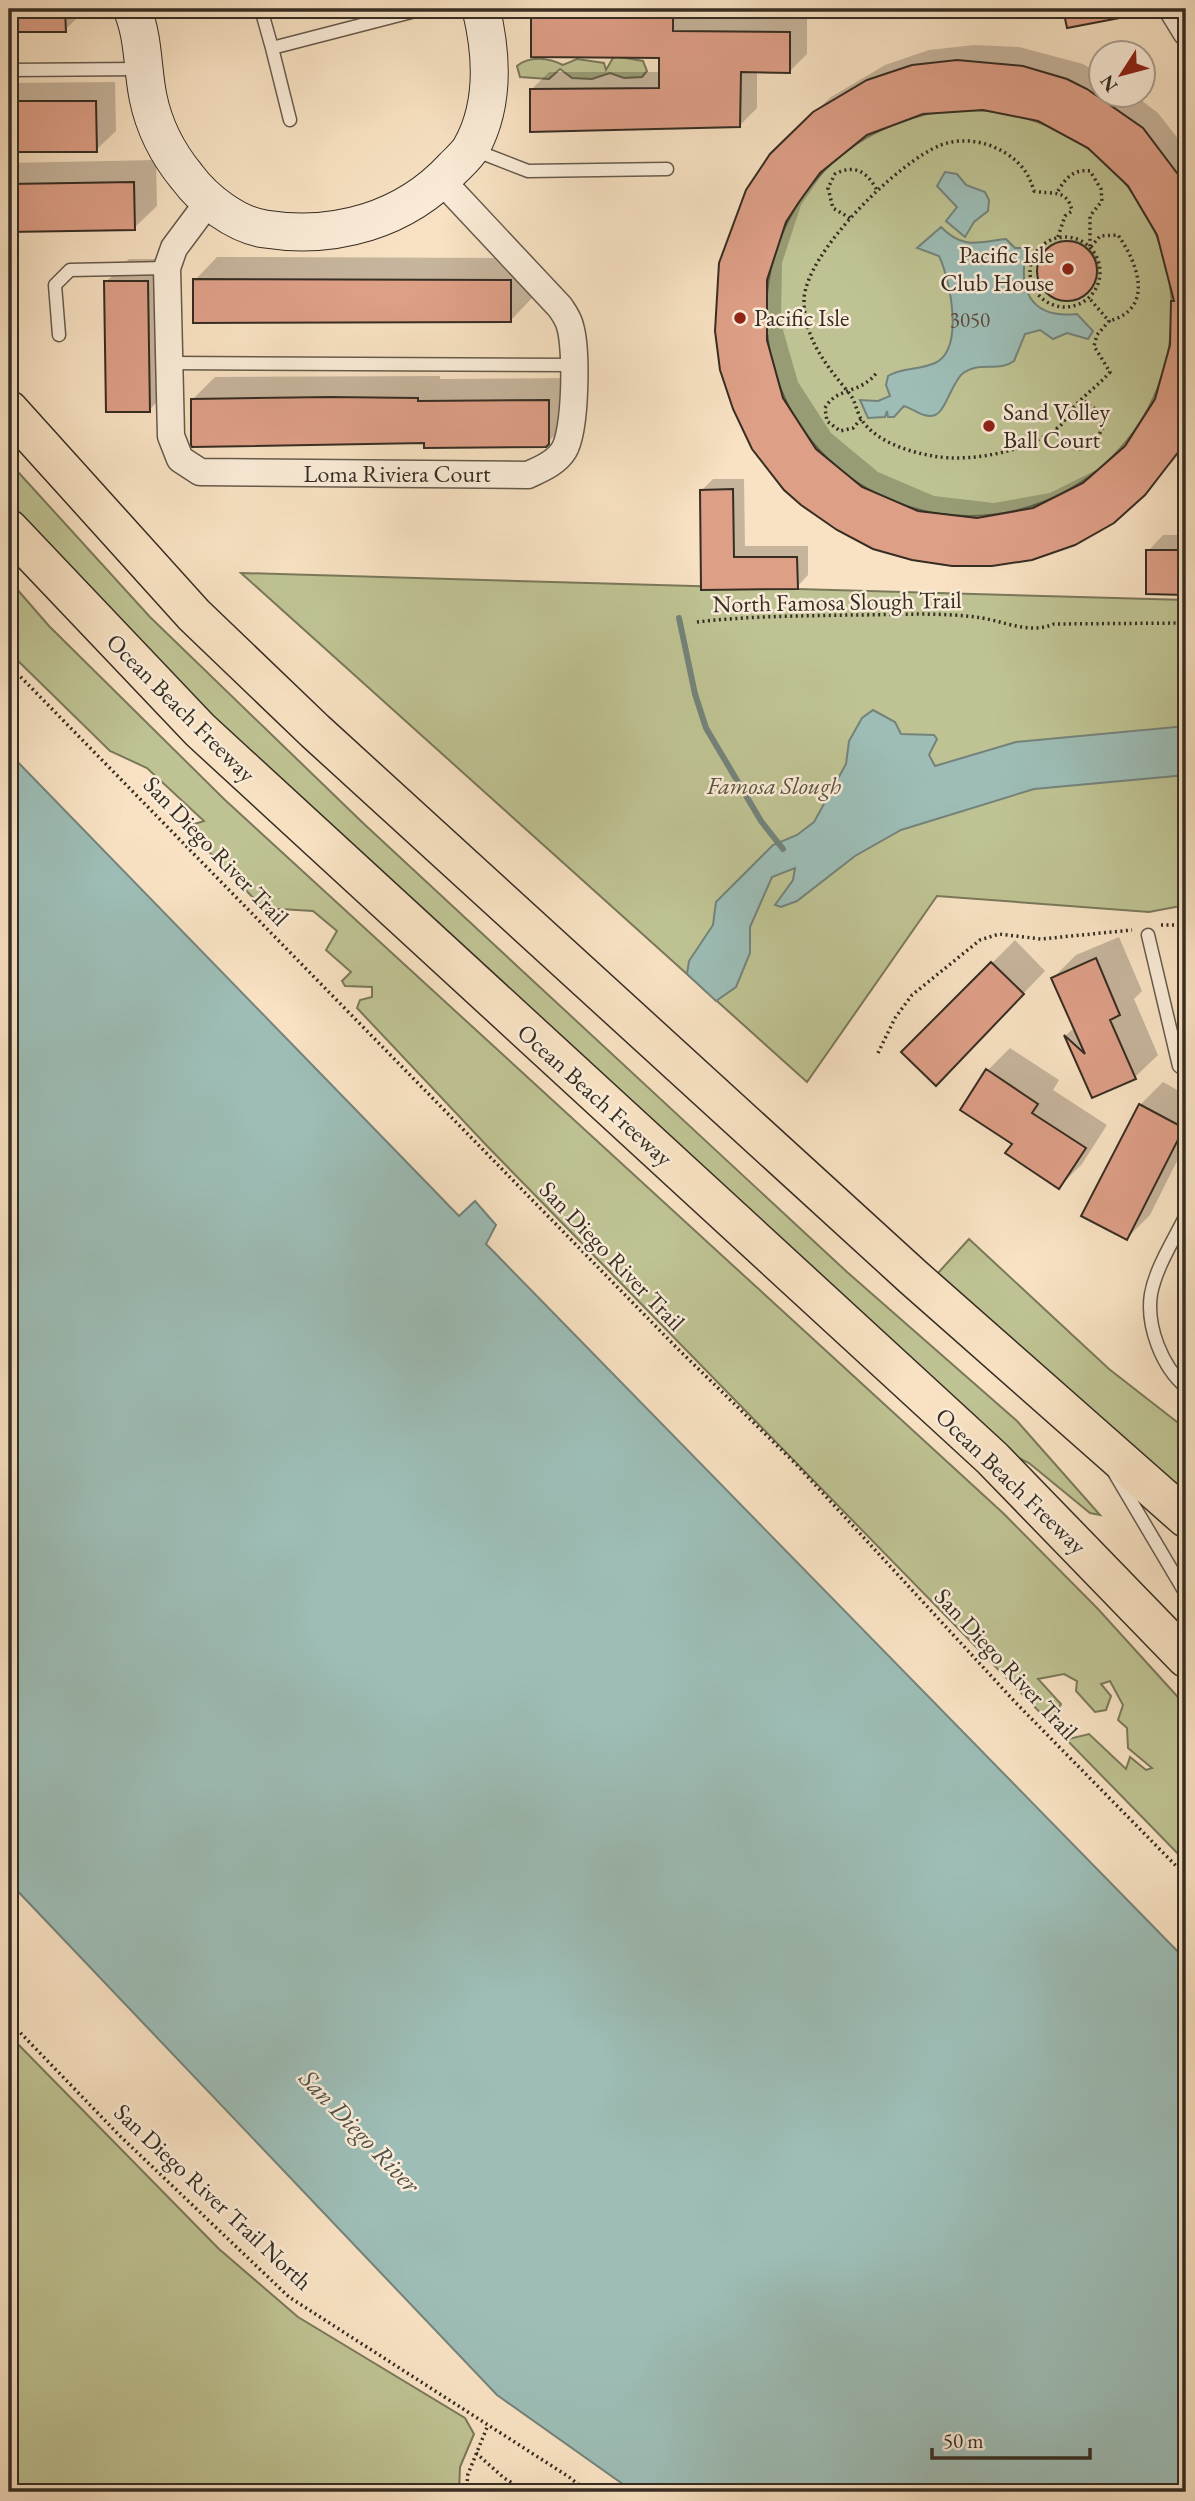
<svg xmlns="http://www.w3.org/2000/svg" width="1195" height="2501" viewBox="0 0 1195 2501" font-family="'EB Garamond',serif">
	<rect width="100%" height="100%" fill="#f8e2c3"/>
	<filter id="stains"><feTurbulence type="fractalNoise" baseFrequency=".00286" numOctaves="4"/><feColorMatrix values="0 0 0 0 .2 0 0 0 0 .09 0 0 0 0 .02 0 0 0 .5 -.17"/></filter>
	<radialGradient id="worn" r=".72"><stop offset=".6" stop-color="#630" stop-opacity="0"/><stop offset="1" stop-color="#630" stop-opacity=".3"/></radialGradient>
	<path fill="#bfc393" stroke="#7a785b" stroke-width="2" fill-rule="evenodd" d="M 614,56 L 643,61 L 647,71 L 642,77 L 624,78 L 610,73 L 592,79 L 572,78 L 560,69 L 549,79 L 520,77 L 517,66 C 530,55 549,58 563,65 L 577,59 L 604,63 L 606,70 Z
		M766 313a203 203 0 1 1 406 0a203 203 0 1 1-406 0Z
		M 9,462 L 150,617 L 363,823 L 847,1272 L 1017,1421 L 1100,1515 L 1090,1513 L 1029,1463 L 1005,1451 L 277,784 L 66,569 L 9,503 Z
		M 241,573 L 1186,600 L 1186,905 L 1149,912 L 937,896 L 807,1082 Z
		M 9,580 L 49,626 L 225,800 L 1003,1513 L 1098,1609 L 1186,1706 L 1186,1862 L 489,1148 L 357,1008 L 360,1000 L 372,997 L 372,987 L 345,986 L 342,981 L 351,972 L 326,950 L 337,931 L 313,911 L 263,908 L 185,827 L 204,821 L 147,768 L 110,751 L 9,652 ZM 1064,1674 L 1077,1681 L 1076,1691 L 1095,1712 L 1106,1710 L 1111,1696 L 1101,1684 L 1110,1681 L 1123,1705 L 1118,1720 L 1127,1728 L 1128,1748 L 1152,1768 L 1146,1770 L 1130,1757 L 1126,1769 L 1089,1734 L 1069,1739 L 1051,1720 L 1061,1704 L 1038,1679 Z
		M 969,1239 L 1109,1369 L 1186,1429 L 1186,1494 L 938,1273 Z
		M 9,2035 L 219,2249 L 298,2317 L 465,2418 L 474,2434 L 460,2467 L 459,2492 L 9,2492 Z"/>
	<path fill="#9dbdb6" stroke="#74837b" stroke-width="2" d="M 945,172 L 957,174 L 966,185 L 985,192 L 989,200 L 988,211 L 974,222 L 965,237 L 946,221 L 957,207 L 937,186 Z
		M 941,227 C 964,250 977,242 1006,239 L 1015,248 L 1027,248 C 1017,289 1030,319 1077,314 L 1093,331 L 1088,339 L 1067,333 L 1053,339 L 1040,330 L 1025,334 L 1014,361 C 998,373 979,360 962,374 C 952,383 945,412 935,415 C 924,419 914,409 904,406 L 894,417 L 888,417 L 887,411 L 885,417 L 868,418 L 860,400 L 878,401 L 890,396 L 886,385 L 888,376 C 900,368 920,370 935,363 C 965,349 950,279 939,256 L 917,248 Z
		M 873,710 L 895,722 L 901,734 L 934,735 L 937,739 L 929,755 L 935,766 L 1016,742 L 1186,726 L 1186,775 L 1034,789 L 901,830 L 855,856 L 797,901 L 781,907 L 775,905 L 793,880 L 795,868 L 772,877 L 750,927 L 750,953 L 736,987 L 716,1001 L 687,974 L 689,961 L 713,925 L 716,902 L 773,845 L 797,835 L 814,822 L 846,764 L 849,741 L 862,718 Z
		M 9,753 L 459,1216 L 475,1201 L 496,1225 L 486,1244 L 1186,1960 L 1186,2492 L 634,2492 L 497,2395 L 9,1882 Z"/>
	<path fill="#0003" fill-rule="evenodd" d="M 9,9 L 86,9 L 65,30 L 9,31 Z
		M 539,9 L 689,9 L 689,15 L 713,15 L 713,9 L 757,9 L 757,15 L 807,16 L 807,54 L 790,71 L 757,71 L 757,108 L 740,125 L 532,130 L 532,89 L 549,72 L 661,72 L 661,56 L 533,15 Z
		M 1065,9 L 1130,9 L 1123,15 L 1068,26 Z
		M 974,45 L 1019,47 L 1083,64 L 1100,74 L 1100,94 L 1133,94 L 1158,113 L 1186,149 L 1186,446 L 1144,494 L 952,565 L 722,370 L 716,305 L 720,263 L 792,133 L 831,97 L 885,65 L 929,50 ZM 983,108 L 1039,120 L 1089,146 L 1130,185 L 1159,234 L 1173,289 L 1172,345 L 1156,400 L 1129,443 L 1100,468 L 1050,493 L 994,503 L 934,496 L 878,472 L 831,433 L 798,382 L 781,323 L 782,263 L 801,205 L 830,163 L 866,134 L 923,112 Z
		M 115,82 L 116,131 L 96,150 L 9,150 L 9,83 Z
		M 156,160 L 157,206 L 134,228 L 9,230 L 9,163 Z
		M1041 269a29 29 0 1 1 58 0a29 29 0 1 1-58 0Z
		M 217,257 L 533,258 L 533,297 L 511,320 L 195,280 Z
		M 129,259 L 171,259 L 172,387 L 149,410 L 106,282 Z
		M 440,376 L 440,379 L 571,378 L 571,419 L 545,445 L 425,442 L 192,400 L 215,377 Z
		M 713,479 L 744,479 L 745,546 L 808,546 L 808,575 L 797,587 L 703,588 L 701,491 Z
		M 1163,535 L 1186,535 L 1186,593 L 1148,593 L 1148,551 Z
		M 1119,937 L 1142,991 L 1134,999 L 1158,1055 L 1135,1077 L 1093,1096 L 1066,1035 L 1075,1027 L 1053,978 L 1076,955 Z
		M 1015,940 L 1045,971 L 959,1061 L 904,1052 Z
		M 1010,1048 L 1059,1080 L 1053,1090 L 1107,1125 L 1082,1164 L 1059,1187 L 987,1071 Z
		M 1163,1082 L 1186,1095 L 1186,1143 L 1150,1215 L 1127,1238 L 1140,1105 Z"/>
	<g fill="none" stroke-linecap="round" stroke-linejoin="round">
		<path stroke="#74837b" stroke-width="6" d="M 679,618 L 695,694 L 706,728 L 761,821 L 783,849"/>
	</g>
	<path fill="#de9f87" stroke="#362d23" stroke-width="2" fill-rule="evenodd" d="M 9,9 L 65,9 L 66,32 L 9,32 Z
		M 1063,9 L 1124,9 L 1125,17 L 1067,28 Z
		M 531,14 L 673,16 L 673,31 L 790,32 L 790,73 L 741,72 L 740,127 L 530,132 L 530,89 L 659,88 L 659,58 L 531,57 Z
		M 957,60 L 1023,66 L 1067,79 L 1087,89 L 1143,128 L 1186,185 L 1186,442 L 1145,495 L 1114,523 L 1075,545 L 1032,560 L 992,566 L 952,566 L 912,560 L 873,549 L 837,530 L 801,505 L 784,490 L 752,449 L 733,409 L 720,370 L 715,331 L 719,263 L 746,190 L 770,154 L 813,112 L 867,80 L 912,65 ZM 983,110 L 1038,121 L 1088,148 L 1128,186 L 1157,235 L 1174,301 L 1171,301 L 1170,345 L 1155,399 L 1125,446 L 1083,483 L 1033,508 L 977,518 L 918,511 L 862,487 L 816,449 L 783,398 L 767,340 L 767,280 L 786,222 L 799,202 L 820,173 L 867,135 L 923,114 Z
		M 9,101 L 96,101 L 97,152 L 9,152 Z
		M 134,182 L 135,230 L 9,232 L 9,184 Z
		M1037 271a30 30 0 1 1 60 0a30 30 0 1 1-60 0Z
		M 193,279 L 511,280 L 511,322 L 193,323 Z
		M 104,281 L 148,281 L 150,412 L 106,412 Z
		M 330,397 L 418,398 L 418,401 L 549,400 L 549,444 L 546,447 L 424,448 L 424,443 L 192,447 L 191,445 L 191,399 Z
		M 733,489 L 734,557 L 797,557 L 798,589 L 701,590 L 700,490 Z
		M 1146,550 L 1186,550 L 1186,595 L 1146,594 Z
		M 1096,958 L 1120,1015 L 1110,1020 L 1136,1079 L 1092,1098 L 1064,1035 L 1085,1054 L 1051,978 Z
		M 991,962 L 1024,994 L 936,1086 L 901,1052 Z
		M 986,1069 L 1038,1104 L 1032,1113 L 1086,1148 L 1059,1189 L 1005,1153 L 1012,1144 L 960,1110 Z
		M 1139,1104 L 1184,1128 L 1127,1240 L 1081,1216 Z"/>
	<g fill="none" stroke-linecap="round" stroke-linejoin="round">
		<defs>
			<path id="lane" d="M 261,9 L 272,48
				M 9,70 L 142,69
				M 290,120 L 272,48 L 423,9
				M 474,150 L 528,171 L 667,169
				M 59,335 L 55,285 L 70,270 L 167,268
				M 168,363 L 573,365
				M 1148,935 L 1179,1066 L 1186,1071
				M 1186,1215 C 1174,1240 1156,1267 1151,1294 C 1146,1326 1162,1367 1186,1387
				M 1115,1474 L 1186,1594"/>
			<path id="street" d="M 1172,9 L 1186,32
				M 209,201 L 174,248 L 167,268 L 171,436 L 180,459 L 200,472 L 528,475 C 541,469 556,463 564,450 C 576,430 577,349 570,326 C 568,318 564,313 560,307 L 442,181"/>
			<path id="secondary" d="M 132,9 C 144,38 142,67 148,97 C 154,127 168,154 187,177 C 204,200 236,225 265,229 C 335,240 405,220 453,168 C 459,162 467,155 471,148 C 495,105 492,54 481,9"/>
			<path id="highway" d="M 9,410 L 194,615 L 315,731 L 913,1277 L 1186,1518
				M 9,529 L 200,730 L 992,1458 L 1186,1658"/>
		</defs>
		<use href="#lane" stroke="#665a4b" stroke-width="15"/>
		<use href="#street" stroke="#665a4b" stroke-width="29"/>
		<use href="#secondary" stroke="#362d23" stroke-width="39"/>
		<use href="#highway" stroke="#362d23" stroke-width="41"/>
		<path stroke="#362d23" stroke-width="3.5" stroke-dasharray="2 3.5" stroke-linecap="butt" d="M 1058,191 C 1066,178 1073,169 1090,171 L 1101,189 L 1102,201 L 1090,216 L 1090,248 L 1100,236 L 1118,235 C 1139,265 1154,309 1109,321
			M 850,218 L 833,208 L 828,188 L 835,174 C 856,163 868,173 878,192
			M 1058,237 L 1065,216 L 1072,211 C 1067,188 1052,195 1034,191 C 1029,174 1022,164 1007,154 C 987,141 963,137 941,145 C 899,161 805,253 804,300 C 804,339 826,365 849,393 C 855,400 856,409 860,417 C 873,441 909,452 933,456 C 971,463 1030,451 1060,426 C 1065,421 1068,414 1072,409 C 1084,395 1099,385 1110,372 L 1094,346 L 1097,335 L 1109,321 L 1089,298
			M1030 272a35 35 0 1 1 70 0a35 35 0 1 1-70 0Z
			M 861,419 L 853,428 L 840,431 L 827,421 L 825,408 C 837,386 861,395 878,371
			M 1055,429 L 1069,446 L 1078,450 L 1095,443 L 1103,427 L 1094,408 L 1082,400
			M 697,622 C 748,616 800,616 852,615 C 893,615 935,612 976,617 C 1001,620 1029,635 1054,624 L 1186,623
			M 9,665 L 677,1348 L 796,1464 L 1016,1703 L 1186,1876
			M 1161,925 L 1186,925
			M 878,1053 L 895,1018 L 912,995 L 980,940 L 999,934 L 1041,939 L 1132,930
			M 9,2021 L 120,2136 L 289,2297 L 569,2477 L 588,2492
			M 476,2453 L 504,2478 L 527,2492
			M 466,2492 L 468,2474 L 488,2425"/>
		<use href="#lane" stroke="#faecd8" stroke-width="12"/>
		<use href="#street" stroke="#faecd8" stroke-width="26"/>
		<use href="#secondary" stroke="#faecd8" stroke-width="37"/>
		<use href="#highway" stroke="#f8e2c3" stroke-width="38"/>
	</g>
	<g fill="#8f2418" stroke="#faecd8" stroke-width="2.5">
		<circle cx="1068" cy="269" r="7"/>
		<circle cx="740" cy="318" r="7"/>
		<circle cx="989" cy="426" r="7"/>
	</g>
	<g text-anchor="middle" stroke-width="5" stroke-linejoin="round" paint-order="stroke">
		<g font-size="21" fill="#604a3c">
			<text x="970" y="327">3050</text>
		</g>
		<g font-size="24" fill="#362d23" stroke="#faecd8" text-anchor="start">
			<text x="1054" y="263" text-anchor="end">Pacific Isle<tspan x="1054" dy="28">Club House</tspan></text>
			<text x="754" y="326">Pacific Isle</text>
			<text x="1003" y="420">Sand Volley<tspan x="1003" dy="28">Ball Court</tspan></text>
		</g>
		<g font-size="24" fill="#362d23" stroke="#faecd8">
			<text x="397" y="482">Loma Riviera Court</text>
			<text transform="translate(837 602) rotate(-1)" y="8">North Famosa Slough Trail</text>
			<text transform="translate(181 708) rotate(45)" y="8">Ocean Beach Freeway</text>
			<text transform="translate(216 851) rotate(46)" y="8">San Diego River Trail</text>
			<text transform="translate(595 1095) rotate(42)" y="8">Ocean Beach Freeway</text>
			<text transform="translate(612 1256) rotate(46)" y="8">San Diego River Trail</text>
			<text transform="translate(1011 1481) rotate(44)" y="8">Ocean Beach Freeway</text>
			<text transform="translate(1006 1664) rotate(47)" y="8">San Diego River Trail</text>
			<text transform="translate(213 2197) rotate(43)" y="8">San Diego River Trail North</text>
		</g>
		<g font-size="24" font-style="italic" fill="#58523f" stroke="#faecd8">
			<text x="774" y="794">Famosa Slough</text>
		</g>
		<g font-size="26" font-style="italic" fill="#505148" stroke="#faecd8">
			<text transform="translate(360 2131) rotate(46)" y="9">San Diego River</text>
		</g>
	</g>
	<rect width="1195" height="2501" fill="none" stroke="#f8e2c3" stroke-width="35"/>
	<rect x="10" y="10" width="1174" height="2480" fill="none" stroke="#362d23" stroke-width="3.5"/>
	<rect x="18" y="18" width="1160" height="2466" fill="none" stroke="#362d23" stroke-width="2"/>
	<g transform="translate(1122 74) rotate(234)"><circle r="33" fill="#faecd8" stroke="#aca090" stroke-width="2"/>
	<path d="M0-5L12 26L0 18L-12 26Z" fill="#8f2418"/>
	<text y="-10" font-size="19" font-weight="bold" text-anchor="middle" fill="#362d23">N</text>
	</g>
	<path d="M932 2448v10h158v-10" fill="none" stroke="#362d23" stroke-width="3.5"/>
	<text x="943" y="2448" font-size="21" fill="#362d23" stroke="#faecd8" stroke-width="5" paint-order="stroke">50 m</text>
	<rect width="100%" height="100%" filter="url(#stains)"/>
	<rect width="100%" height="100%" fill="url(#worn)"/>
</svg>
